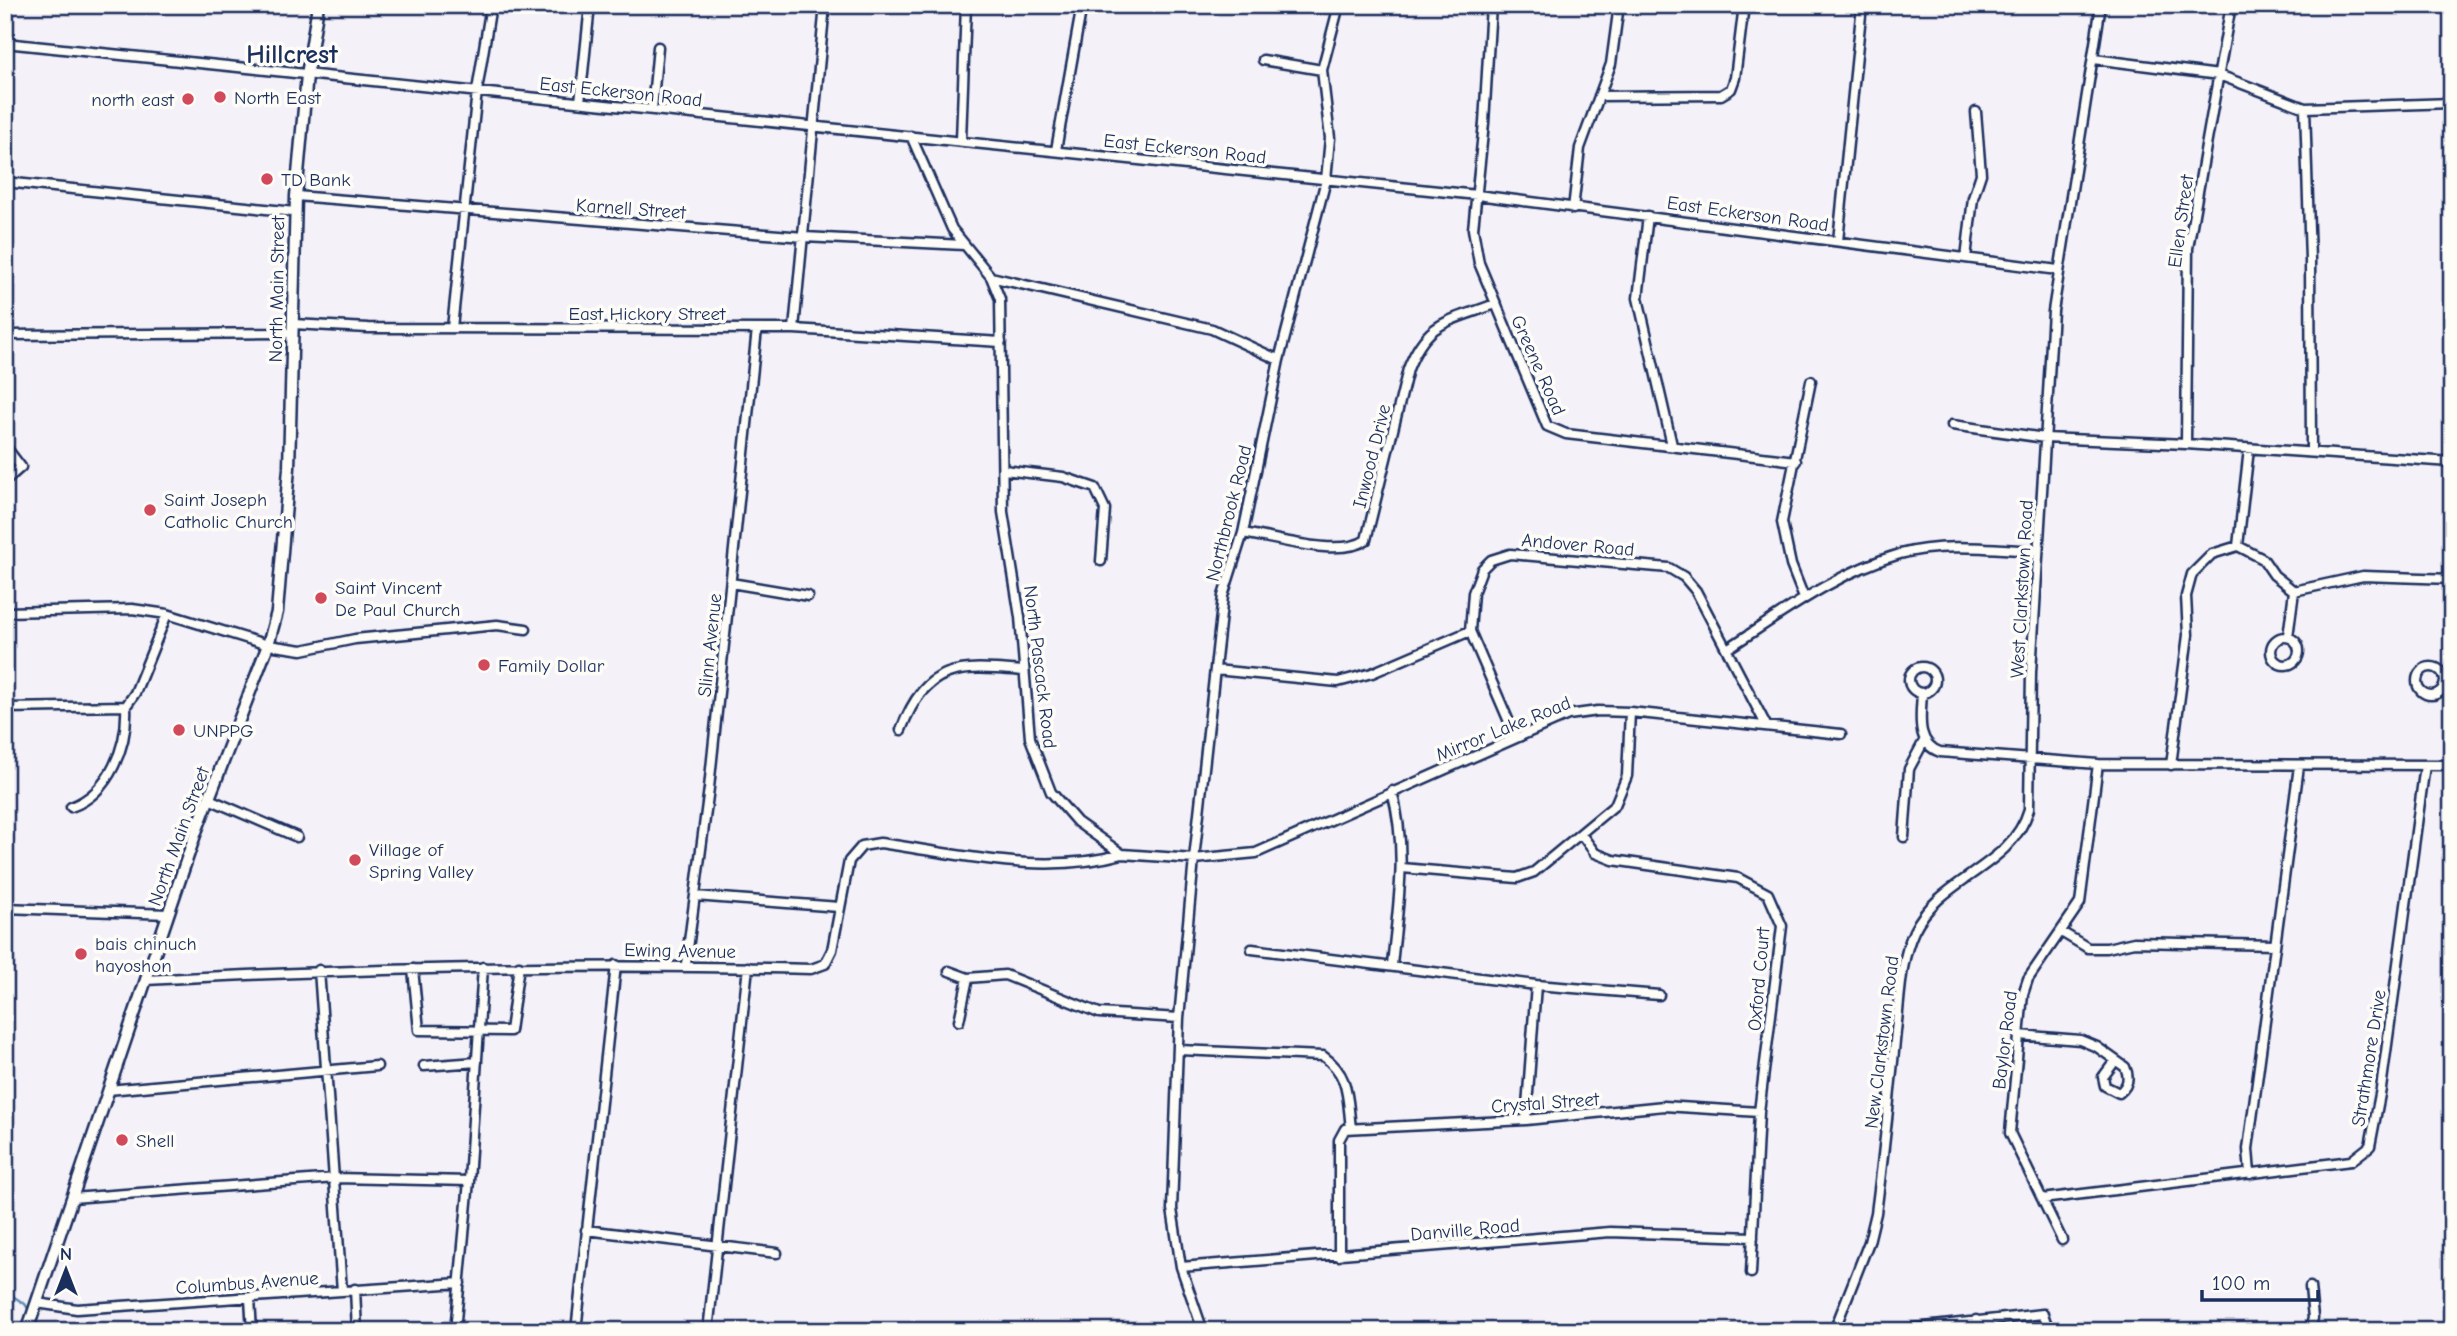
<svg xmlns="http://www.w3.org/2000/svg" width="2457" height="1336" viewBox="0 0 2457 1336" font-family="'Comic Neue',sans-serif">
	<rect width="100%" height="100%" fill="#f5f1f8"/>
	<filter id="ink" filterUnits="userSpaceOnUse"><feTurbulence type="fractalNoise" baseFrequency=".0143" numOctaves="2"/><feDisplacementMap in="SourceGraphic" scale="14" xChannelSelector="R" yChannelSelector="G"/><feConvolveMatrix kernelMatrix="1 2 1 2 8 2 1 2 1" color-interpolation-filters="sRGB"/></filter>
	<g filter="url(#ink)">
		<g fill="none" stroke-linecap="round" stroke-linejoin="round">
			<path stroke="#5d8db3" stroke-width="2.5" d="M 5,1291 L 25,1304 L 29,1310
				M 34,1319 L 41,1331"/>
			<defs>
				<path id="minor" d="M 1491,5 L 1484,123 L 1473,229 L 1479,263 L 1547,426 L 1566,434 L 1796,461
					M 5,43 L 1477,195 L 2058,270
					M 2094,59 L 2219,75 L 2305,108 L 2452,103
					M 1263,60 L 1322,70
					M 1599,96 L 1721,95 L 1731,89 L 1735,78 L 1744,5
					M 580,102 L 590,5
					M 2305,108 L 2310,260 L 2311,451
					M 652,109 L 658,47
					M 911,136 L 952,229 L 991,277 L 1000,299 L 1003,512 L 1020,617 L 1030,738 L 1051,792 L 1077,822 L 1122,854 L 1194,859 L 1256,853 L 1568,715 L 1598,711 L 1630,712 L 1841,734
					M 961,140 L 966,5
					M 1056,150 L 1082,5
					M 5,182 L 295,212
					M 296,196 L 804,237 L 964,245
					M 1573,209 L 1580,148 L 1611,64 L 1619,5
					M 1648,216 L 1638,298 L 1672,445
					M 1838,241 L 1862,5
					M 1966,258 L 1973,198 L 1981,174 L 1976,112
					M 991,277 L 1212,329 L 1279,360
					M 293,324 L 368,328 L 794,329 L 1001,342
					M 452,328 L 477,91 L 491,5
					M 794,329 L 825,5
					M 5,335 L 292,333
					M 1952,425 L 2045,438 L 2186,444 L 2452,462
					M 2186,444 L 2188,248 L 2231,5
					M 5,446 L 21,467 L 5,481
					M 1004,470 L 1063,477 L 1095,488 L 1105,509 L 1101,561
					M 1243,533 C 1275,538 1340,558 1366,540 L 1408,369 C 1428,319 1449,322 1495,304
					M 2238,546 L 2263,559 L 2274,575 L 2294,591 L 2363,576 L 2452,579
					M 2238,546 L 2249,449
					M 731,583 L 808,596
					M 1804,598 L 1791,565 L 1782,522 L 1811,381
					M 5,612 L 132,609 L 167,614 L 268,645 L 302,650 L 355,639 L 497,625 L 526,629
					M 2288,637 L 2294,591
					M2271 651a14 14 0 1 1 28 0a14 14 0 1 1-28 0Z
					M 1727,649 C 1781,614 1837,572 1900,554 C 1943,542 1994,549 2038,551
					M1909 680a13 13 0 1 1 26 0a13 13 0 1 1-26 0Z
					M2417 681a14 14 0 1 1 28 0a14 14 0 1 1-28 0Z
					M 1215,670 L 1338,682 L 1372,673 L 1470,631
					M 1922,693 C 1921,715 1915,743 1940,752 L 2098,764 L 2452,765
					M 5,708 L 126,706 L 135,693 L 167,614
					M 901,730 C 927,662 959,666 1024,671
					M 1516,738 L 1470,631 L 1473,593 L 1482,569 L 1491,560 L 1510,554 L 1669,568 L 1684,577 L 1696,591 L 1766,725
					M 2171,765 L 2188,635 L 2186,596 L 2192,574 L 2212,554 L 2238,546
					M 1392,791 C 1408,851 1398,905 1392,965
					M 209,799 L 297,837
					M 71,807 C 110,793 128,745 126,706
					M 1581,834 L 1595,853 L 1613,860 L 1738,878 L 1768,894 L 1782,926 L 1759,1112 L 1751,1273
					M 1904,837 L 1909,769 L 1924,741
					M 1402,868 L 1517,878 L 1534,872 L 1615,805 L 1627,776 L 1630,712
					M 695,896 L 839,907
					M 5,908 L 168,914
					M 2063,933 L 2088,948 L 2107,948 L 2134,942 L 2275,945
					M 1252,949 L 1536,985 L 1659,995
					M 686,964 L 709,788 L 757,329
					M 413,969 L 419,1030 L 510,1031 L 519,966
					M 319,970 L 342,1291
					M 949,971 L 968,978 L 1005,975 L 1099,1013 L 1179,1018
					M 146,980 C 368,968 589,963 811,969 L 825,964 L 832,950 L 849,861 L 862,846 L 880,843 C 959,854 1043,876 1122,854
					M 959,1021 L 968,978
					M 2019,1035 L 2080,1040 L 2097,1047 L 2125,1067 C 2130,1078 2128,1086 2119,1093 L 2105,1086 L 2103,1077 L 2115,1061
					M 1179,1050 L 1323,1056 C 1350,1075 1347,1097 1351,1128
					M 424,1066 L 477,1062
					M 108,1090 L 377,1066
					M 1526,1120 L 1536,985
					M 2250,1174 L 2248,1149 L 2299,766
					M 72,1198 L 336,1178 L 469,1181
					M 2042,1199 L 2351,1161 L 2370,1146 L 2381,1089 L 2425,765
					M 586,1230 L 777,1253
					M 2062,1240 L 2010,1133 L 2023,994 L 2028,979 L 2080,903 L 2098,764
					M 1339,1256 L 1339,1140 L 1345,1129 L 1526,1120 L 1664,1106 L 1759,1112
					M 1181,1267 L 1610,1232 L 1753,1237
					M 2310,1287 L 2313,1318 L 2310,1331
					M 355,1289 L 357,1331
					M 250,1299 L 252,1331
					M 37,1303 L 77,1309 L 460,1283
					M 1976,1320 L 1976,1331
					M 455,1331 L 469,1181 L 483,967
					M 576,1331 L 616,965
					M 708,1331 L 748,967
					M 1203,1331 L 1181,1267 L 1172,1209 L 1179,1018 L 1194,859 L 1223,596 L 1243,533 L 1279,360 L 1326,180 L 1330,138 L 1322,70 L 1339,5
					M 1733,1331 L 1772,1331
					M 1834,1331 L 1869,1242 L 1876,1213 C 1884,1153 1890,1092 1896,1031 C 1900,999 1900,961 1914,931 C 1940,877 2012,868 2029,809 L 2031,672 L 2053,311 L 2101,5
					M 1888,1331 L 2043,1314 L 2049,1331"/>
				<path id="major" d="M 27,1331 L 196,832 L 268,645 L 277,612 L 289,468 L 296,196 L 307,75 L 318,5"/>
			</defs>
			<use href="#minor" stroke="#1b2f5e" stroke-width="13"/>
			<use href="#major" stroke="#1b2f5e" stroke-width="15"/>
			<use href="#minor" stroke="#fdfcf7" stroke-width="8"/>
			<use href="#major" stroke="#fdfcf7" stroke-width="10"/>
		</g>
	</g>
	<g fill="#d1495b" stroke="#fdfcf7" stroke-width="2.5">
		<circle cx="220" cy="97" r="7"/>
		<circle cx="188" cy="99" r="7"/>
		<circle cx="267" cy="179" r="7"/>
		<circle cx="150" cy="510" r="7"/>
		<circle cx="321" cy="598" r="7"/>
		<circle cx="484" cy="665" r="7"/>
		<circle cx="179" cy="730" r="7"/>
		<circle cx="355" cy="860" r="7"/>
		<circle cx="81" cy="954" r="7"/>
		<circle cx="122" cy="1140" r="7"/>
	</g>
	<g text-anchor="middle" stroke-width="7" stroke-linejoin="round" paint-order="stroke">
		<g font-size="19" fill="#1b2f5e" stroke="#fdfcf7">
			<text transform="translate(621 91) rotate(6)" y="7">East Eckerson Road</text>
			<text transform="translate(1185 148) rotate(6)" y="7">East Eckerson Road</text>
			<text transform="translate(631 208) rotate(4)" y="7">Karnell Street</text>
			<text transform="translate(1748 213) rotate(8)" y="7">East Eckerson Road</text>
			<text transform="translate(2180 221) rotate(-82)" y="7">Ellen Street</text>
			<text transform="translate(276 289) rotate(-89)" y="7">North Main Street</text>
			<text x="647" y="320">East Hickory Street</text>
			<text transform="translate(1539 365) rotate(66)" y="7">Greene Road</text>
			<text transform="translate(1371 456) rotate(-76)" y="7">Inwood Drive</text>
			<text transform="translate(1228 513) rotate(-76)" y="7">Northbrook Road</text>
			<text transform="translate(1578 544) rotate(5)" y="7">Andover Road</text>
			<text transform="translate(2021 589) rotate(-87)" y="7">West Clarkstown Road</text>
			<text transform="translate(709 645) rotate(-84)" y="7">Slinn Avenue</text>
			<text transform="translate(1041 667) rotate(83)" y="7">North Pascack Road</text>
			<text transform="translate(1503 728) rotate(-22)" y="7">Mirror Lake Road</text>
			<text transform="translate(178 836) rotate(-70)" y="7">North Main Street</text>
			<text transform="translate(680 950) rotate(1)" y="7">Ewing Avenue</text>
			<text transform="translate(1758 979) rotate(-85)" y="7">Oxford Court</text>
			<text transform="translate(2004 1040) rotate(-83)" y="7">Baylor Road</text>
			<text transform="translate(1881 1042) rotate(-83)" y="7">New Clarkstown Road</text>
			<text transform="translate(2368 1058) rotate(-81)" y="7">Strathmore Drive</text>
			<text transform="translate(1545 1102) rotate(-4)" y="7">Crystal Street</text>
			<text transform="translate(1465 1229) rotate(-5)" y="7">Danville Road</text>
			<text transform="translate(247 1282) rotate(-4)" y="7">Columbus Avenue</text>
		</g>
		<g font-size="19" fill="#1b2f5e" stroke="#fdfcf7" text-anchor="start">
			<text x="234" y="104">North East</text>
			<text x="174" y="106" text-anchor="end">north east</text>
			<text x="281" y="186">TD Bank</text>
			<text x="164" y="506">Saint Joseph<tspan x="164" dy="22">Catholic Church</tspan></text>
			<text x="335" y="594">Saint Vincent<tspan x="335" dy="22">De Paul Church</tspan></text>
			<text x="498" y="672">Family Dollar</text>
			<text x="193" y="737">UNPPG</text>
			<text x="369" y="856">Village of<tspan x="369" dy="22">Spring Valley</tspan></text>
			<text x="95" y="950">bais chinuch<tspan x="95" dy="22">hayoshon</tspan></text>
			<text x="136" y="1147">Shell</text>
		</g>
		<g font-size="26" font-weight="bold" fill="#1b2f5e" stroke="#fdfcf7">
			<text x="292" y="63">Hillcrest</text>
		</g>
	</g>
	<rect width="2457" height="1336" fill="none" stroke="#fdfcf7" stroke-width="28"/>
	<rect x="14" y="14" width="2429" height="1308" fill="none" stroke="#1b2f5e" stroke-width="2.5" filter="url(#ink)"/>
	<g transform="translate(66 1270)" stroke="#fdfcf7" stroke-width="5" paint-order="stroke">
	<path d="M0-5L12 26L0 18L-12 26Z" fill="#1b2f5e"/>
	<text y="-10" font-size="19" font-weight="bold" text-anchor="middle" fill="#1b2f5e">N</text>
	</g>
	<path d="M2202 1290v10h116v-10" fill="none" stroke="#1b2f5e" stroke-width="3.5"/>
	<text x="2212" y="1290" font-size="21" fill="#1b2f5e" stroke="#fdfcf7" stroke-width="5" paint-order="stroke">100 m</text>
</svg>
